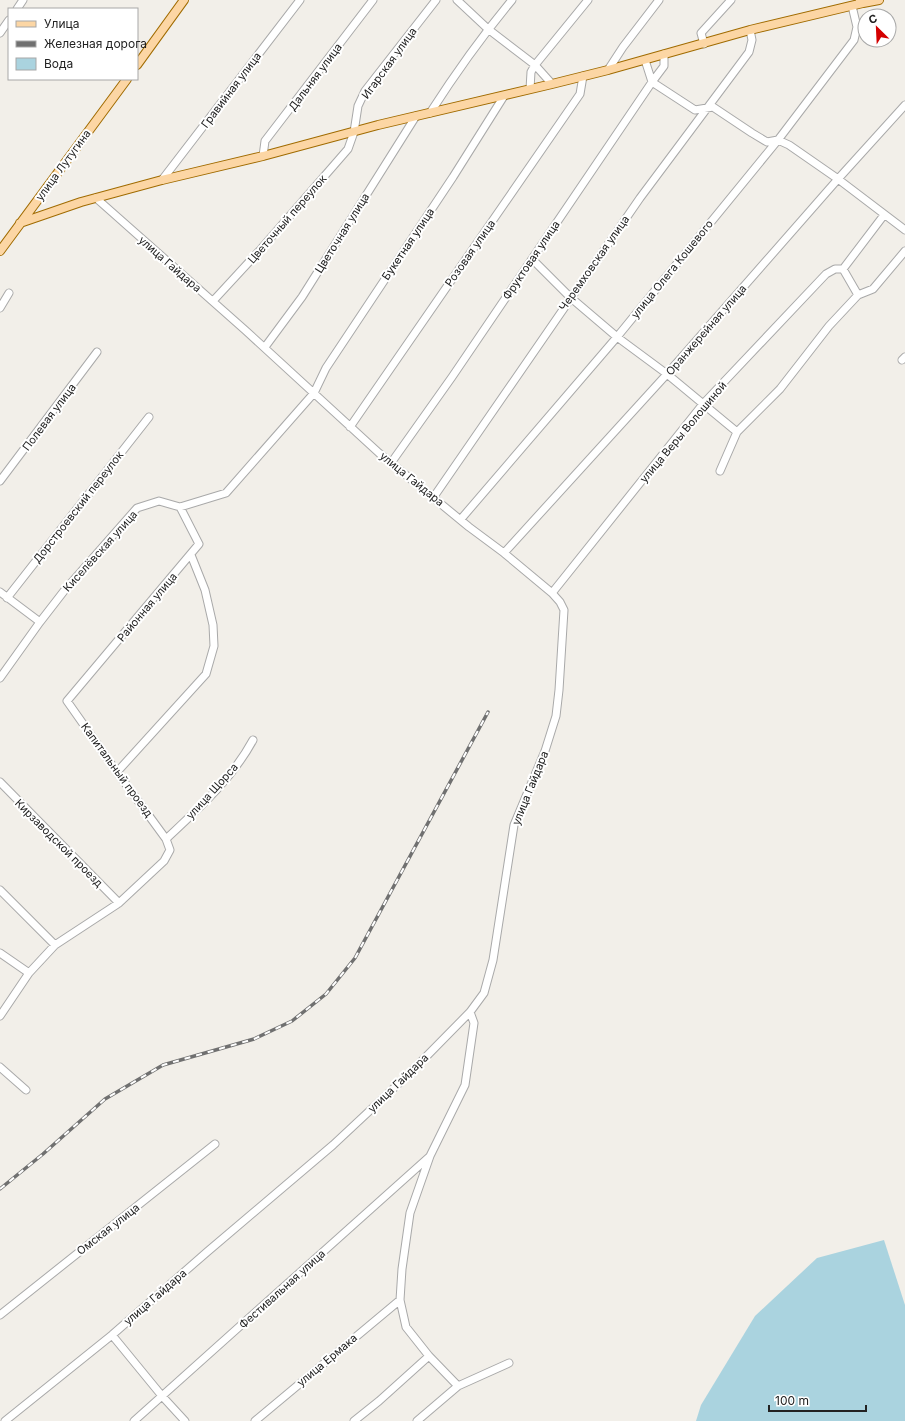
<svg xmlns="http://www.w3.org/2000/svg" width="905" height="1421" viewBox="0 0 905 1421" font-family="Inter,sans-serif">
	<rect width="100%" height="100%" fill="#f2efe9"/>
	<path fill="#aad3df" d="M 884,1240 L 905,1305 L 905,1421 L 696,1421 L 701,1405 L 755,1316 L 817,1258 Z"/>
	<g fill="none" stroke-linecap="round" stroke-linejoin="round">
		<defs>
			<path id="minor" d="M 457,0 L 488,29 L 535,65 L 552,84
				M 17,9 L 23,0
				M 0,33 L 9,20
				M 704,44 L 701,33 L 731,0
				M 645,60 L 652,82 L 695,110 L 713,107 L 752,133 L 767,142 L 778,140 L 789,145 L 838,179 L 905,230
				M 608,70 L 623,47 L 659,0
				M 530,89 L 531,72 L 535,65 L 588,0
				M 430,113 C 455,74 482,36 512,0
				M 263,156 L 265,141 L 373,0
				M 162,180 L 300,0
				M 532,259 L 570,297 L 617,337 L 667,374 L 737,432 L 720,471
				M 858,295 L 843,269 L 884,215
				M 213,301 L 261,249 L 348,149 L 354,132 L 358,106 L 365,91 L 436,0
				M 0,308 L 9,293
				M 265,347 L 302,297 L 416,116
				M 902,360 L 905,357
				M 350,427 L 580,94 L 583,76
				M 737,432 L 780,389 L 829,326 L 858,295 L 873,289 L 905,251
				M 391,463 L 452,377 L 652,82 L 664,66 L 664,54
				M 0,481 L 97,352
				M 433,498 L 640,198 L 749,52 L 752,40 L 750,30
				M 461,519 L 617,337 L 778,140 L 854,40 L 857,27 L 852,6
				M 504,553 L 667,374 L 838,179 L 905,105
				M 0,592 L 40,622
				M 552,593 L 703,404 L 826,274 L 835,269 L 843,269
				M 7,598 L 149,417
				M 0,678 L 40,622 L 64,591 L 137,508 L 159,501 L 180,507 L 226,493 L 314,393 L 326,368 L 453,177 L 504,96
				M 117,772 L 206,674 L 214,646 L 213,625 L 205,590 L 191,555
				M 0,782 L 119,903
				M 166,839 C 198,809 232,779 253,740
				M 0,890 L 55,945
				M 0,953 L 29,973
				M 0,1016 L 29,973 L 55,945 L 119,903 L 164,861 L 170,850 L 166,839 L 117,772 L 67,701 L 199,544 L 180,507
				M 0,1067 L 26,1090
				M 0,1315 L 215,1144
				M 112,1335 L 162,1396 L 185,1421
				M 458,1386 L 429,1356 L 406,1327 L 400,1300 L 402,1269 L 410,1213 L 430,1156 L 465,1085 L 474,1023 L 470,1012
				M 5,1421 L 112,1335 L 207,1252 L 333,1145 L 410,1073 L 470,1012 L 484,993 L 493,960 L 514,825 L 545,751 L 556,716 L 559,690 L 564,610 L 560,602 L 552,593 L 504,553 L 469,527 L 379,453 L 245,330 L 96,198
				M 134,1421 L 429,1157
				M 255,1421 L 400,1300
				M 354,1421 L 379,1401 L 429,1356
				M 417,1421 L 458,1386 L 509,1363"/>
			<path id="major" d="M 860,1 L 863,3 L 879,0
				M 137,65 L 184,0
				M 20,223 L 81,202 L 162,180 L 263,156 L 378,125 L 552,84 L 608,70 L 750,30 L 863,3
				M 0,251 L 127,79"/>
		</defs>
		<use href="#minor" stroke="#a9a9a9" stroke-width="9"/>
		<use href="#major" stroke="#a06b00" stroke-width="10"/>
		<use href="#minor" stroke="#fff" stroke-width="7"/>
		<use href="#major" stroke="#fcd6a4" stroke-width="8"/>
		<defs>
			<path id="rail" d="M 0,1189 L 43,1154 L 105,1099 L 163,1065 L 254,1039 L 292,1021 L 326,994 L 355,958 L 488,712"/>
		</defs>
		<use href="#rail" stroke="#707070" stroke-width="3.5"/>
		<use href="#rail" stroke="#fff" stroke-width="2" stroke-dasharray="6" stroke-linecap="butt"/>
	</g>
	<g text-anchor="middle" stroke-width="4" stroke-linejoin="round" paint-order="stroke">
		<g font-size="11" fill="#222" stroke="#fff">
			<text transform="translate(389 63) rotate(-54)" y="4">Игарская улица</text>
			<text transform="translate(315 77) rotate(-53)" y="4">Дальняя улица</text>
			<text transform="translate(231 90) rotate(-53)" y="4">Гравийная улица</text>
			<text transform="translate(63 165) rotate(-54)" y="4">улица Лутугина</text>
			<text transform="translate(287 219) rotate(-49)" y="4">Цветочный переулок</text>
			<text transform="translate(342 233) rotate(-58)" y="4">Цветочная улица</text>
			<text transform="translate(408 244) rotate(-56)" y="4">Букетная улица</text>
			<text transform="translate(470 253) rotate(-55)" y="4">Розовая улица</text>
			<text transform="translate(531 260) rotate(-56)" y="4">Фруктовая улица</text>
			<text transform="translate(594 263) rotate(-55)" y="4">Черемховская улица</text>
			<text transform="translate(170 264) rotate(41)" y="4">улица Гайдара</text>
			<text transform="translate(672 269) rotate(-51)" y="4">улица Олега Кошевого</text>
			<text transform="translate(706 330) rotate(-49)" y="4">Оранжерейная улица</text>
			<text transform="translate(49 417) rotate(-53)" y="4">Полевая улица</text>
			<text transform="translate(683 432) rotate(-50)" y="4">улица Веры Волошиной</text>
			<text transform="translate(412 479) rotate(39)" y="4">улица Гайдара</text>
			<text transform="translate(78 507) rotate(-52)" y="4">Дорстроевский переулок</text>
			<text transform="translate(100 551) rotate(-48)" y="4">Киселёвская улица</text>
			<text transform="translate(147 607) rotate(-50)" y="4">Районная улица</text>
			<text transform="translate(117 770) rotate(54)" y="4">Капитальный проезд</text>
			<text transform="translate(530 788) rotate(-68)" y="4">улица Гайдара</text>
			<text transform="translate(212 791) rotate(-48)" y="4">улица Щорса</text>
			<text transform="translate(59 843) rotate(45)" y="4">Кирзаводской проезд</text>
			<text transform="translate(398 1083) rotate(-44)" y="4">улица Гайдара</text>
			<text transform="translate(108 1229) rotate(-38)" y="4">Омская улица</text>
			<text transform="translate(282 1289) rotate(-42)" y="4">Фестивальная улица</text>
			<text transform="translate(155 1297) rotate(-41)" y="4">улица Гайдара</text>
			<text transform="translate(327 1360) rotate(-40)" y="4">улица Ермака</text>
		</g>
	</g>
	<rect x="8" y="8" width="130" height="72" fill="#ffffff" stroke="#a7a7a7"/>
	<rect x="16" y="21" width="20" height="6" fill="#fcd6a4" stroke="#a7a7a7"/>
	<text x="44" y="28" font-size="12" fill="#222222">Улица</text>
	<rect x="16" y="41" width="20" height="6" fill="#707070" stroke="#a7a7a7"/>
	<text x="44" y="48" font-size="12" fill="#222222">Железная дорога</text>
	<rect x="16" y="58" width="20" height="12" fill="#aad3df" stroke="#a7a7a7"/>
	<text x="44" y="68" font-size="12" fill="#222222">Вода</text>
	<g transform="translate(877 28) rotate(336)"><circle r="19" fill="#ffffff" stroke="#a7a7a7"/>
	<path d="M0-3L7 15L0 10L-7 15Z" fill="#d40000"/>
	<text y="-6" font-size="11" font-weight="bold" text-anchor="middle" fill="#222222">С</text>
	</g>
	<path d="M769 1405v6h97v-6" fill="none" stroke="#222222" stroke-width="2"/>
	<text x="775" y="1405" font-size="12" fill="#222222" stroke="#ffffff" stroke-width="3" paint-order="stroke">100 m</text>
</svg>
